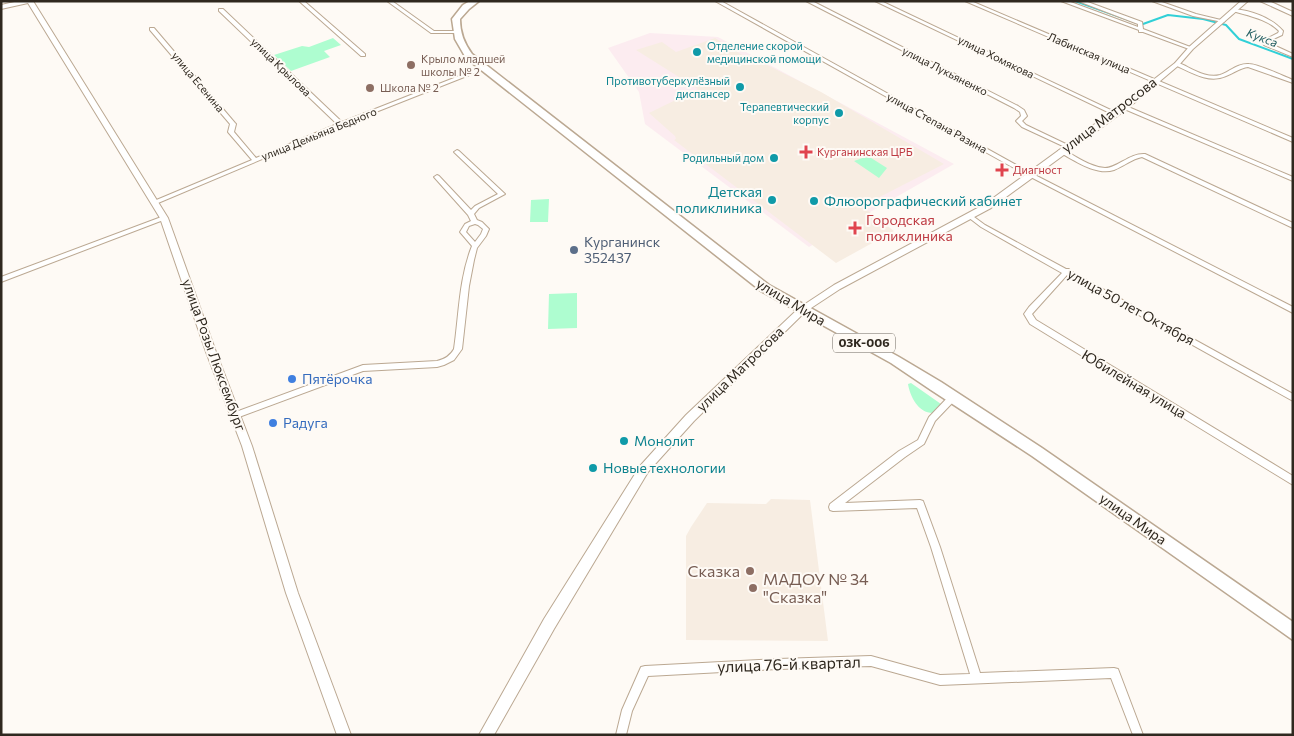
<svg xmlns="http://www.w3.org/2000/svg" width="1294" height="736" viewBox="0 0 1294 736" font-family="Commissioner,sans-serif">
	<rect width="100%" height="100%" fill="#fefaf5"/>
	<path fill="#fcecf0" d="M 650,33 L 718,37 L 954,164 L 809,247 L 645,124 L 639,92 L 608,48 Z"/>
	<path fill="#f7ede2" d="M 715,38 L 747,58 L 751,57 L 821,92 L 944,164 L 862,206 L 894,231 L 836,263 L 674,140 L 676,139 L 675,136 L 649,113 L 698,89 L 636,50 L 662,42 L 676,52 Z
		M 771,499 L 810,500 L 828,641 L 686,640 L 686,536 L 691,527 L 707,503 L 766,504 Z"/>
	<path fill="#aefdd0" d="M 333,38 L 341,45 L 324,51 L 330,57 L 291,71 L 274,55 L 302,46 L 309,47 Z
		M 868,156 L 887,168 L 879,178 L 854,161 Z
		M 549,199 L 548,222 L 530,222 L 531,200 Z
		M 577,293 L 577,328 L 548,329 L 549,294 Z
		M 911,383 L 941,404 L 934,413 C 919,414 910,397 908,384 Z"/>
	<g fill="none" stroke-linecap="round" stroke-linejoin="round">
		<path stroke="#31d0d7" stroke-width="2" d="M 1075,1 L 1140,24
			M 1143,24 L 1168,15 L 1203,19 L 1226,25 L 1239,39 L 1293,59"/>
		<defs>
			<path id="minor" d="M 299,1 L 304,1 L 365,54 L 365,56 L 361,56 Z
				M 387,1 L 392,1 L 434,31 L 457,31 L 459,32 L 457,33 L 431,33 Z
				M 715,1 L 721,1 L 1027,171 L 1293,307 L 1293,313 L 1023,173 Z
				M 806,1 L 812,1 L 1018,106 L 1024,110 L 1027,116 L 1022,121 L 1026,125 L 1070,146 L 1069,147 L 1065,147 L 1022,127 L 1016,121 L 1021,116 L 1020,112 L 1014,108 Z
				M 875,1 L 881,1 L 1117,113 L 1112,114 Z
				M 965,1 L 971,1 L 1293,138 L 1293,142 Z
				M 1061,1 L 1068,1 L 1138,27 L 1138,24 L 1078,1 L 1085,1 L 1142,22 L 1143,29 L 1193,48 L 1189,49 L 1143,32 L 1139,32 L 1139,30 Z
				M 1152,1 L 1159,1 L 1196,14 L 1225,21 L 1223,22 L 1193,16 Z
				M 219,9 L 223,9 L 342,122 L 482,67 L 487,68 L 343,125 L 158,203 L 154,203 L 154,201 L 252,160 L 228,132 L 230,124 L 150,30 L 150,28 L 154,28 L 235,123 L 236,124 L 234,132 L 256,158 L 337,124 L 219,11 Z
				M 1233,9 C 1250,10 1272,18 1283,31 L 1282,35 L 1267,42 L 1293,54 L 1293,57 L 1264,45 L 1262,41 L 1278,33 L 1279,31 C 1267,19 1249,16 1233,11 Z
				M 1175,63 L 1179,63 C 1191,68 1206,79 1220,75 C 1229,72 1238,63 1249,64 C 1258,64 1283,76 1293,80 L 1293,83 L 1248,67 C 1240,68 1234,73 1226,76 C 1208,84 1191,72 1175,65 Z
				M 1122,106 L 1126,106 L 1293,177 L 1293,181 L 1122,108 Z
				M 1061,149 C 1075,155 1089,167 1105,168 C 1118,168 1129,153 1145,154 L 1293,223 L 1293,228 L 1142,157 C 1132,159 1124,166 1114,170 C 1096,176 1074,160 1059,152 L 1058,151 Z
				M 457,150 L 459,151 L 505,194 L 479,208 L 474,214 L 477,220 L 482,222 L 489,229 L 486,236 L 477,248 L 474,260 L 469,286 L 462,349 L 454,360 L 444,365 L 437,367 L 363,371 L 239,417 L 236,418 L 233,417 L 232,415 L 233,413 L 363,365 L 437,361 C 445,359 450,356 454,349 C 459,315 459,278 472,246 L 460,232 L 465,224 L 471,221 L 468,215 L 434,177 L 437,175 L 439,176 L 471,210 L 475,206 L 498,194 L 455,153 L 454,152 ZM 475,224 L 478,225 L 483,229 L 481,234 L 475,242 L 466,232 L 469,226 Z
				M 970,214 L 985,225 L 1066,269 L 1069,269 L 1070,271 L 1293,394 L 1293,401 L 1067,275 L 1032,314 L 1036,320 L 1293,476 L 1293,485 L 1030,324 L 1024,314 L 1029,307 L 1062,273 L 981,227 L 968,217 L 968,215 Z
				M 164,216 L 167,218 L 166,219 L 1,282 L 1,277 Z
				M 953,394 L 956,395 L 957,397 L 956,399 L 935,421 L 924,444 L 905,457 L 845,503 L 920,500 L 923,501 L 940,547 L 980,673 L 1114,668 L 1118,669 L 1143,735 L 1133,735 L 1111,678 L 940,685 L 871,666 L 778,669 L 648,676 L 632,711 L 626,735 L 616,735 L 622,710 L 641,667 L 645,666 L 778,659 L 871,656 L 940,675 L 970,674 L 931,547 L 917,508 L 833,511 L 830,510 L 829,507 L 830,504 L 899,451 L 918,440 L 929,417 L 950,395 Z"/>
			<path id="tertiary" d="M 19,1 L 33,1 L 168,218 L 216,352 L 252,446 L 298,593 L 351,735 L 337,735 L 286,593 L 242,446 L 206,352 L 160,218 L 28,3 L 1,9 L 1,5 Z
				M 1241,1 L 1248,1 L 1193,49 L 1179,65 L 1127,109 L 991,208 L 840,289 L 805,312 L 694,421 L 648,472 L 554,629 L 494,735 L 479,735 L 544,619 L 640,466 L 686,415 L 799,308 L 834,285 L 985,204 L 1121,105 L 1175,63 L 1189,47 Z
				M 1260,1 L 1269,1 L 1293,12 L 1293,16 Z"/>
			<path id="primary" d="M 470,1 L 479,1 L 469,9 L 460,19 C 460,33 464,43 472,54 L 769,285 L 899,357 L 941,382 L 1042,448 L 1293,622 L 1293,640 L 1032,456 L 931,390 L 891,363 L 761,291 L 466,58 L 455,39 L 452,19 L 463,5 Z"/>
		</defs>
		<use href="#minor" stroke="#bba892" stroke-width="2"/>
		<use href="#tertiary" stroke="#bba892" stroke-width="2"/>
		<use href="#primary" stroke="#bba892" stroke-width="3"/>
		<use href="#minor" fill="#fff" fill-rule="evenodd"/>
		<use href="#tertiary" fill="#fff" fill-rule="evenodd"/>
		<use href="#primary" fill="#fff" fill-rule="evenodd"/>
	</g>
	<g fill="#0f9aa8" stroke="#fefaf5" stroke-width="2">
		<circle cx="697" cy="52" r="5"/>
		<circle cx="740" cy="87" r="5"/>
		<circle cx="839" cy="113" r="5"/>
		<circle cx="774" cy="158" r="5"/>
		<circle cx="772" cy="200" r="5"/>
		<circle cx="814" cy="201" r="5"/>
		<circle cx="624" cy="441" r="5"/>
		<circle cx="593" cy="468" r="5"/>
	</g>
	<g fill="#8d6e63" stroke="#fefaf5" stroke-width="2">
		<circle cx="411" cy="65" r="5"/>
		<circle cx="370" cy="88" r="5"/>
		<circle cx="750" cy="571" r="5"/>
		<circle cx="753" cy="588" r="5"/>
	</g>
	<g fill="#e0444e" stroke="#fefaf5" stroke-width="2">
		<path d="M803.5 144.5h5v5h5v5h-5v5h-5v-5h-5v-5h5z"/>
		<path d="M999.5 162.5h5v5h5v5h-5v5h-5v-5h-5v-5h5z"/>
		<path d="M852.5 220.5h5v5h5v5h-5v5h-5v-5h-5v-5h5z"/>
	</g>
	<circle fill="#5c6f8a" stroke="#fefaf5" stroke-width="2" cx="574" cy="250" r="5"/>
	<g fill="#3f7fe0" stroke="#fefaf5" stroke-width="2">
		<circle cx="292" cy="379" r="5"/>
		<circle cx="273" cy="423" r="5"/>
	</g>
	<g text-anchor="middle" stroke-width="4" stroke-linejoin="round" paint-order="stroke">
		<g font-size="11" fill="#0d838f" stroke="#fefaf5" text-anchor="end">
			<text x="707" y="50" text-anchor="start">Отделение скорой<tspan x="707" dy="13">медицинской помощи</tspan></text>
			<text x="730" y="85">Противотуберкулёзный<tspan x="730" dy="13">диспансер</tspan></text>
			<text x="829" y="111">Терапевтический<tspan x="829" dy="13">корпус</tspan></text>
			<text x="764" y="162">Родильный дом</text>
		</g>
		<g font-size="11" fill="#2f281f" stroke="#fefaf5">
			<text transform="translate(1089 53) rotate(23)" y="4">Лабинская улица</text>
			<text transform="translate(996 57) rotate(26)" y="4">улица Хомякова</text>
			<text transform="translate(281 67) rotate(44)" y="4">улица Крылова</text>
			<text transform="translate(945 71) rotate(27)" y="4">улица Лукьяненко</text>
			<text transform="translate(198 82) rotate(50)" y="4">улица Есенина</text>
			<text transform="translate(937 123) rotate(29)" y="4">улица Степана Разина</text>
			<text transform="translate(319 134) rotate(-22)" y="4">улица Демьяна Бедного</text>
		</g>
		<g font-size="11" fill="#785e54" stroke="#fefaf5" text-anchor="start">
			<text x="421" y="63">Крыло младшей<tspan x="421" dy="13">школы № 2</tspan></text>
			<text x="380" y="92">Школа № 2</text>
		</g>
		<g font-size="11" fill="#be3a42" stroke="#fefaf5" text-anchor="start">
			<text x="817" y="156">Курганинская ЦРБ</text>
			<text x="1013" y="174">Диагност</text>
		</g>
		<g font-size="12" font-style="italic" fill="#1f5c5f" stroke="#fefaf5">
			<text transform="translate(1262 38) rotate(21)" y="4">Кукса</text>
		</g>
		<rect fill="#fefaf5" stroke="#6d675f" stroke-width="1" x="833" y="333.5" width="62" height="19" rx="4"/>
		<g font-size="12" font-weight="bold" fill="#2f281f">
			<text x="864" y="347">03К-006</text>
		</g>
		<g font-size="14" fill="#2f281f" stroke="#fefaf5">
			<text transform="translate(1109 115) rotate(-37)" y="5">улица Матросова</text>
			<text transform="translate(791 302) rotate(31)" y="5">улица Мира</text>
			<text transform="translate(1131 307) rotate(29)" y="5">улица 50 лет Октября</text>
			<text transform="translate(214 355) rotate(70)" y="5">улица Розы Люксембург</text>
			<text transform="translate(740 369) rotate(-44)" y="5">улица Матросова</text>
			<text transform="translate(1134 384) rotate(31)" y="5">Юбилейная улица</text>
			<text transform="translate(1133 519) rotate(35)" y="5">улица Мира</text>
		</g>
		<g font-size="14" fill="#0d838f" stroke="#fefaf5" text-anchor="start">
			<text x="762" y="197" text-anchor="end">Детская<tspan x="762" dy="16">поликлиника</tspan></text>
			<text x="824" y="206">Флюорографический кабинет</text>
			<text x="634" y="446">Монолит</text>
			<text x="603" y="473">Новые технологии</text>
		</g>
		<g font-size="14" fill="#be3a42" stroke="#fefaf5" text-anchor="start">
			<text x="866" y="225">Городская<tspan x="866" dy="16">поликлиника</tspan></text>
		</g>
		<g font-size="14" fill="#4e5e75" stroke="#fefaf5" text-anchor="start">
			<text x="584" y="247">Курганинск<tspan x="584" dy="16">352437</tspan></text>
		</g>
		<g font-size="14" fill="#366cbe" stroke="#fefaf5" text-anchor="start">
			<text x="302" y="384">Пятёрочка</text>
			<text x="283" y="428">Радуга</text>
		</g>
		<g font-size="16" fill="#785e54" stroke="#fefaf5" text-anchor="end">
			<text x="740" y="577">Сказка</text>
			<text x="763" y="585" text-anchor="start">МАДОУ № 34<tspan x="763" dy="18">"Сказка"</tspan></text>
		</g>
		<g font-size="16" fill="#2f281f" stroke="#fefaf5">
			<text transform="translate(789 664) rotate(-2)" y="6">улица 76-й квартал</text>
		</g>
	</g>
	<rect width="1294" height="736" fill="none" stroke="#2f281f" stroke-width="5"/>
</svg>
